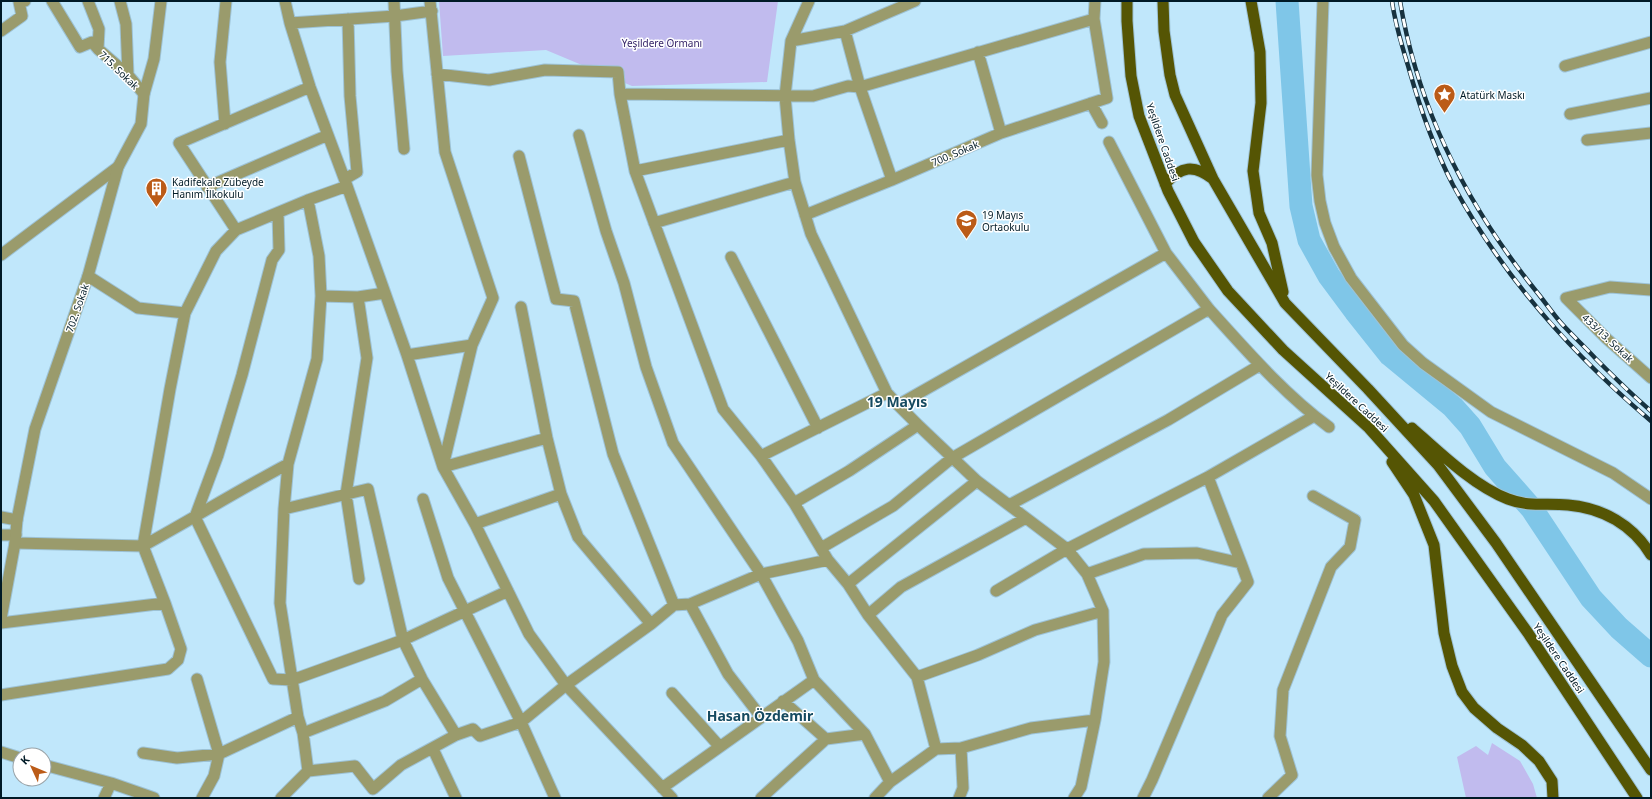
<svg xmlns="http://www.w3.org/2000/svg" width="1652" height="799" viewBox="0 0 1652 799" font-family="'Noto Sans',sans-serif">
	<rect width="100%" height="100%" fill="#c0e7fb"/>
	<path fill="#c1bbee" d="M 439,1 L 778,1 L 767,82 L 632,86 L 546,50 L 443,56 Z
		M 1492,743 L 1520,761 L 1533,784 L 1537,798 L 1466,798 L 1457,757 L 1476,746 L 1488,755 Z"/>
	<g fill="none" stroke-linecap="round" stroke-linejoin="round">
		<path stroke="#7fc6e8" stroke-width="23" d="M 1287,1 L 1301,206 L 1309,240 L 1329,276 L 1355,311 L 1390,355 L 1453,407 L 1470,426 L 1495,467 L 1532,509 L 1591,598 L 1619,628 L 1651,656"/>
		<defs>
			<path id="minor" d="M 52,1 L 80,47 L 92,42 L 98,49 L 128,75 L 144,94
				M 88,1 L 99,29 L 98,49
				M 120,1 L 126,24 L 128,75
				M 285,1 L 290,23 L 310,87 L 347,186 L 407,355 L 443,467 L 475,524 L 529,634 L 566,685 L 672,798
				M 394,1 L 397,71 L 404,149
				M 430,1 L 445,152 L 493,298 L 472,345 L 443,466
				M 809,1 L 791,41 L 785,96 L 789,140 L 795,182 L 811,234 L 887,393 L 898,405 L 1166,253 L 1109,142
				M 290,23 L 395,16 L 432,11
				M 1,31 L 22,16 L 19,2 L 25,1
				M 845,31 L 860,87 L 892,180
				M 791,41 L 845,31 L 915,1
				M 978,52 L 1001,133
				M 1565,66 L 1651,42
				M 437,74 L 489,80 L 545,70 L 618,72 L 620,94 L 635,171 L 723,409 L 761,456 L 794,503 L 828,560
				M 620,94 L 813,96 L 848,86 L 860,87 L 1094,19
				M 1091,103 L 1102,123
				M 1570,114 L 1651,98
				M 225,124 L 220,62 L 226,1
				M 579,135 L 606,231 L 624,283 L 646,367 L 673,443 L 761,574 L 798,641 L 814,680 L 865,734 L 890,782 L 875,798
				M 1587,140 L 1651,133
				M 519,156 L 556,299 L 574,301 L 613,454 L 674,605 L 690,604 L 728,674 L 761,717
				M 635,171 L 789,140
				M 345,179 L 357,172 L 350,96 L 348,19
				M 207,187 L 328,135
				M 278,213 L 279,250 L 272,260 L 242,375 L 218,455 L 195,517 L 273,679 L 292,680 L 403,640 L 508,591
				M 805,215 L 892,180 L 1001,133 L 1107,98 L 1094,19 L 1095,1
				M 654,223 L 795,182
				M 236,230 L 179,143 L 310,87
				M 1,255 L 118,167
				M 731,257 L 818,428
				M 88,276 L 138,308 L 185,313
				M 321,296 L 358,297 L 385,293
				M 358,297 L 367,358 L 346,494 L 359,579
				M 1566,298 L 1607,339 L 1651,378
				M 1566,298 L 1610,287 L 1651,290
				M 521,307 L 547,438 L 561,494 L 578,537 L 651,624
				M 1209,309 C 1246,350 1284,394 1329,427
				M 407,355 L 472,345
				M 898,405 L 918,425 L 977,481 L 1067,549 L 1087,574
				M 761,456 L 887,393
				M 443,467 L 547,438
				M 1208,477 L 1314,416
				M 423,499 L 448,578 L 521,722 L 555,798
				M 794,503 L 849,471 L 918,425
				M 1009,505 L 1168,420 L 1260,365
				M 284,509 L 368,489 L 403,640 L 422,679 L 456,735
				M 1,517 L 17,520
				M 475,524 L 561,494
				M 1,535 L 16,535
				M 15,543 L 143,546 L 170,389 L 185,313 L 216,251 L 236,230 L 308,200 L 347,186
				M 821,548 L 893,506 L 952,458 L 1209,309 L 1166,253
				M 848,584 L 977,481
				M 996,591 L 1067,549 L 1208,477 L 1241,563
				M 165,603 L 143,546 C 192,519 239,490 288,464
				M 690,604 L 761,574 L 828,560 L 848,584 L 868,615 L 917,677 L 936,749 L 961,748 L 1031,728 L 1095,720 L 1104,662 L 1103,611 L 1035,630 L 978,655 L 917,677
				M 1103,611 L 1087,574 L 1144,554 L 1197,553 L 1241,563 L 1248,582 L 1222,615 L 1152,780 L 1143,798
				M 868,615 L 901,587 L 1026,518
				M 1,623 L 165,603 L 181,649 L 178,660 L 168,669 L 1,695
				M 197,679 L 219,754 L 214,776 L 202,798
				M 672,693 L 720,747
				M 783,701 L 826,739
				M 303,733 L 385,701 L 422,679
				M 433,749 L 456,798
				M 1,752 L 20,758
				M 143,753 L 177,758 L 219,754 L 298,717
				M 44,765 L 111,783 L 154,798
				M 308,771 L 355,766 L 373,789 L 401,765 L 456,735 L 473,729 L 480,736 L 521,722 L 566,685 L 651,624 L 674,605
				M 890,782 L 936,749
				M 662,788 L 814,680
				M 104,798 L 111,783
				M 281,798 L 308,771 L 303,733 L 298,717 L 280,603 L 284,509 L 288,464 L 317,359 L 321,296 L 319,256 L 308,200
				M 761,798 L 826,739 L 865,734
				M 959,798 L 963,788 L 961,748
				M 1074,798 L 1081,787 L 1095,720
				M 1268,798 L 1292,775 L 1280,736 L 1283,690 L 1331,567 L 1350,547 L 1355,520 L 1313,496"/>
			<path id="tertiary" d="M 1323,1 L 1317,175 L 1320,201 L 1325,223 L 1334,247 L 1351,278 L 1403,345 L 1423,363 L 1491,412 L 1613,473 L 1651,499
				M 1,619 L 15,543 L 17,520 L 35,429 L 88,276 L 118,167 L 141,124 L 144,94 L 154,59 L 161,1"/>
			<path id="trunk" d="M 1127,1 L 1127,21 L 1131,76 L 1139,116 L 1168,191 L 1194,242 L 1228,291 L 1283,350 L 1369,428 L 1434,501 L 1528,633 L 1637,798
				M 1163,1 L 1164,31 L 1170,75 L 1175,95 L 1213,179 L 1285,303 L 1368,389 L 1438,465 L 1496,543 L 1651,770
				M 1251,1 L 1260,52 L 1261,103 L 1253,171 L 1259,213 L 1272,243 L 1283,292
				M 1165,184 C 1181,166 1194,164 1213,179
				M 1412,428 C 1439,452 1474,486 1508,499 C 1528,507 1547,503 1568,505 C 1603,508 1633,525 1651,555
				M 1392,462 L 1414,495 L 1434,545 L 1444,633 L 1452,666 L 1462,692 L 1474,708 L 1497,728 L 1522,745 L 1539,761 L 1552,781 L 1553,798"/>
		</defs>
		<use href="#minor" stroke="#9dc2d5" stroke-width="13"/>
		<use href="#tertiary" stroke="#9dc2d5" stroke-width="13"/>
		<use href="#trunk" stroke="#9dc2d5" stroke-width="13"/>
		<use href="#minor" stroke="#9a9b6c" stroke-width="11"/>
		<use href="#tertiary" stroke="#9a9b6c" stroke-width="11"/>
		<use href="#trunk" stroke="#555504" stroke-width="11"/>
		<defs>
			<path id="rail" d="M 1392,1 C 1395,24 1402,46 1409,69 C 1420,108 1434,148 1453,185 C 1502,275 1573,355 1651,421
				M 1400,1 C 1418,109 1468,207 1536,291 C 1545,302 1553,314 1562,324 C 1573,336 1585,347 1596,359 C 1614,377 1632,395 1651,411"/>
		</defs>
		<use href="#rail" stroke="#17323f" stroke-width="4.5"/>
		<use href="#rail" stroke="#fff" stroke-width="3" stroke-dasharray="9" stroke-linecap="butt"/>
	</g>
	<defs>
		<symbol id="sight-pin" viewBox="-11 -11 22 30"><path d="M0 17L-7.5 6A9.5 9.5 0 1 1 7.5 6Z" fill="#bb5b17" stroke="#fff"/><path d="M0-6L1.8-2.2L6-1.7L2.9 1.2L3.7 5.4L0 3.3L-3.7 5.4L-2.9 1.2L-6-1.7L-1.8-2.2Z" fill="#fff"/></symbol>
		<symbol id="building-pin" viewBox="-11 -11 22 30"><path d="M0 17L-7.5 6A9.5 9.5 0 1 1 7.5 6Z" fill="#bb5b17" stroke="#fff"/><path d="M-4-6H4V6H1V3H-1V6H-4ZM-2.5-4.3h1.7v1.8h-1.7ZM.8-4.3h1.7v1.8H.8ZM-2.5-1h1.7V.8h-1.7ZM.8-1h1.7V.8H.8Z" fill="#fff"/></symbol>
		<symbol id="school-pin" viewBox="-11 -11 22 30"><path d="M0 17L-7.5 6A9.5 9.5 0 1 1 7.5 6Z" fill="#bb5b17" stroke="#fff"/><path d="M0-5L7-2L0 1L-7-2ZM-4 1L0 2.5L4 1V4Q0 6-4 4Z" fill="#fff"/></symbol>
	</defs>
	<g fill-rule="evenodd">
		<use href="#sight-pin" x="1432" y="82" width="25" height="34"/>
		<use href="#building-pin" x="144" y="176" width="25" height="34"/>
		<use href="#school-pin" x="954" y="208" width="25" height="34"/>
	</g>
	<g text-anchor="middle" stroke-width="3" stroke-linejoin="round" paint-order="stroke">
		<g font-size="10" fill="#301e64" stroke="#fff">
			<text x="662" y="47">Yeşildere Ormanı</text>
		</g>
		<g font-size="10" fill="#001a26" stroke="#fff">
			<text transform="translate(119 70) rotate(44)" y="4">715. Sokak</text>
			<text transform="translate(1163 142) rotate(71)" y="4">Yeşildere Caddesi</text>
			<text transform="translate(955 153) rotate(-23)" y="4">700. Sokak</text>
			<text transform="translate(77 308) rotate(-71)" y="4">702. Sokak</text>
			<text transform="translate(1608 338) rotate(43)" y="4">433/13. Sokak</text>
			<text transform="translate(1357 402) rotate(43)" y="4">Yeşildere Caddesi</text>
			<text transform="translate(1559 658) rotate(56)" y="4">Yeşildere Caddesi</text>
		</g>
		<g font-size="10" fill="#001a26" stroke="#fff" text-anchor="start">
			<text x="1460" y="99">Atatürk Maskı</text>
			<text x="172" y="186">Kadifekale Zübeyde<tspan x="172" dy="12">Hanım İlkokulu</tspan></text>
			<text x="982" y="219">19 Mayıs<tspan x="982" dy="12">Ortaokulu</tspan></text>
		</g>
		<g font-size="14" font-weight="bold" fill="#154a60" stroke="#fff">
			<text x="897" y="407">19 Mayıs</text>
			<text x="760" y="721">Hasan Özdemir</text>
		</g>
	</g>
	<rect width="1652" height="799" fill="none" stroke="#001a26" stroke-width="4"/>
	<g transform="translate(32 767) rotate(314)"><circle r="19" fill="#ffffff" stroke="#99a3a8"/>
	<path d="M0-3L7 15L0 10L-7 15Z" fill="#bb5b17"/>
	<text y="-6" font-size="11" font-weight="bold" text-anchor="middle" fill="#001a26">K</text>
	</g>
</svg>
